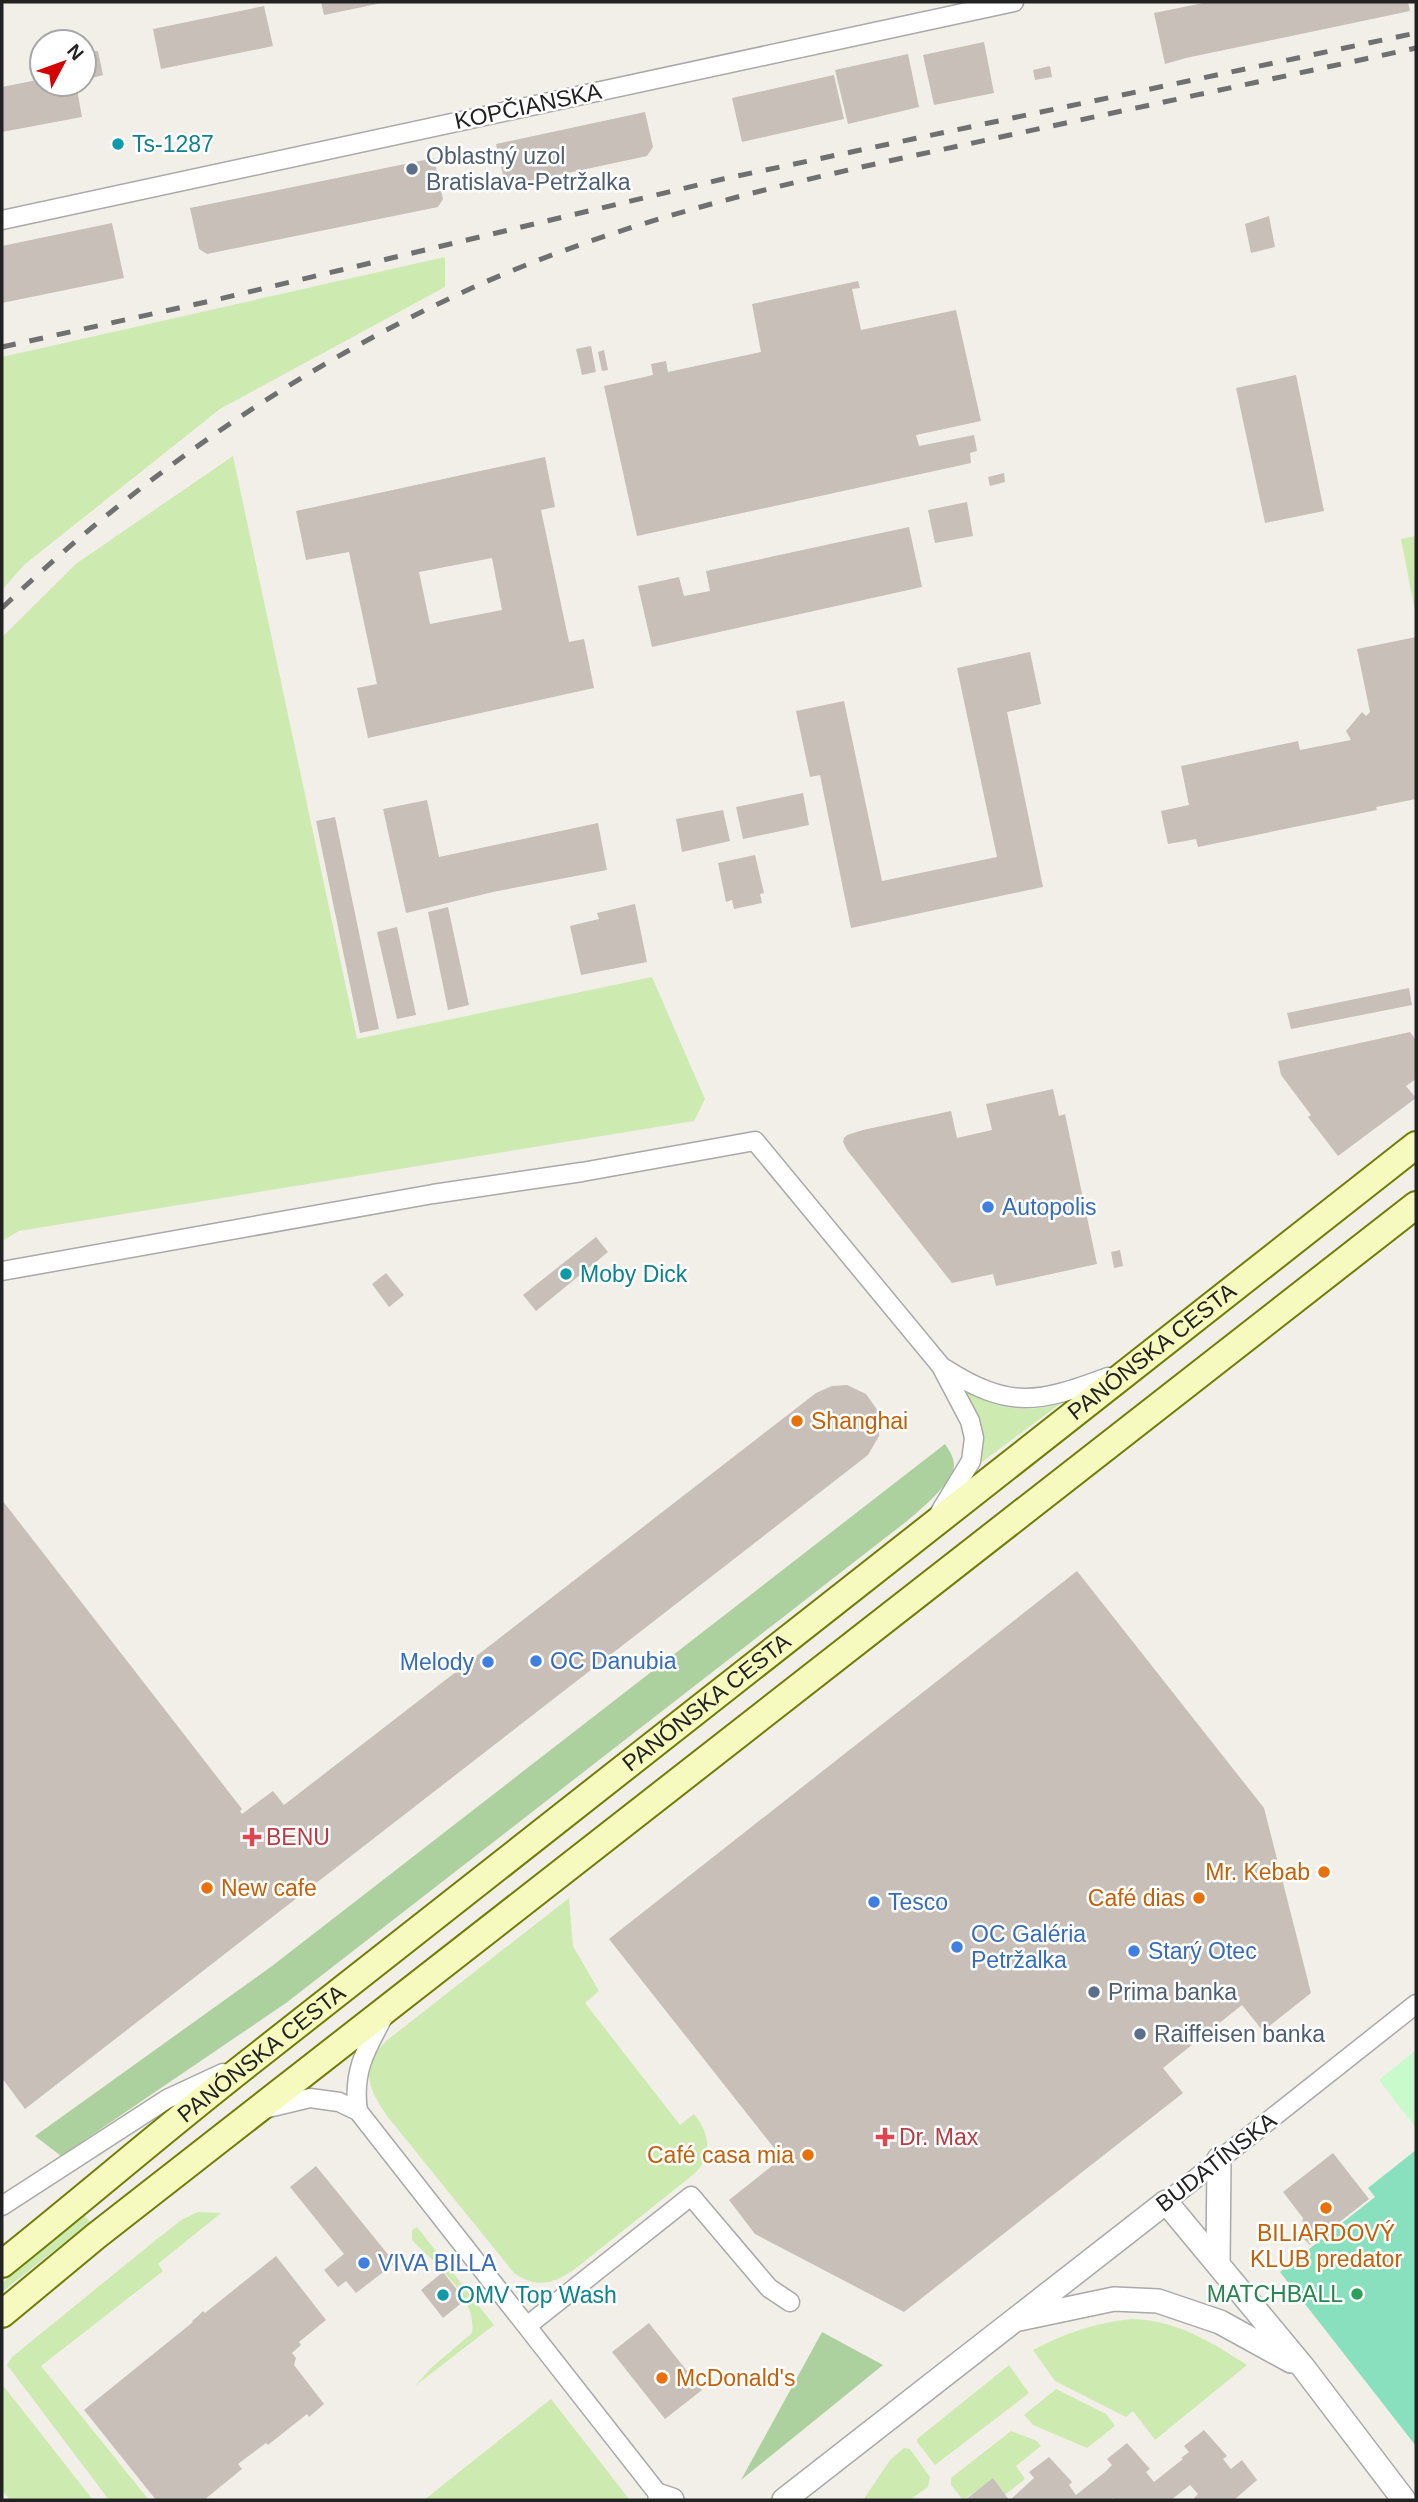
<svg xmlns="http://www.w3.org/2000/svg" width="1418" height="2502" viewBox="0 0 1418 2502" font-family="Arial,sans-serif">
	<rect width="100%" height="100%" fill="#f2efe9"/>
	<path fill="#cdebb0" d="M 445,257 L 445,287 L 220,409 L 24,565 L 2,590 L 2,357 Z
		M 233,456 L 357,1039 L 652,977 L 705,1099 L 694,1121 L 19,1231 L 2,1241 L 2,637 L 77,563 Z
		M 1416,536 L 1416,616 L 1401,539 Z
		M 962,1387 C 992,1410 1025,1413 1060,1404 L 971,1470 C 991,1443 978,1414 962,1387 Z
		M 569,1898 L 573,1946 L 599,1991 L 585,2003 L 680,2125 L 694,2114 C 710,2133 713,2156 694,2174 L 575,2269 C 553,2284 537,2289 514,2273 L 387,2116 C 368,2088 359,2068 386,2041 Z
		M 198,2212 L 221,2213 L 158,2264 L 163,2271 L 41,2366 L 149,2500 L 109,2500 L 7,2365 L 12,2357 L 157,2239 L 183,2219 Z
		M 84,2215 L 90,2222 L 2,2292 L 2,2283 Z
		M 417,2227 L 494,2325 L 415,2386 L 431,2368 L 472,2333 C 477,2296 435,2264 412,2240 L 412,2230 Z
		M 1131,2319 C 1176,2320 1210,2341 1247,2365 L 1155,2440 L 1133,2411 L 1126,2417 L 1055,2381 L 1033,2350 C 1065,2333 1095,2323 1131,2319 Z
		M 1009,2365 L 1029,2393 L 935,2465 L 917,2442 L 917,2439 Z
		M 2,2384 L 93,2500 L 10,2500 L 2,2490 Z
		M 1056,2389 L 1106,2414 L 1115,2426 L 1087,2448 L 1033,2425 L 1024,2415 Z
		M 551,2399 L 630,2500 L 424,2500 Z
		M 1011,2431 L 1037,2441 L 1041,2446 L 1016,2466 L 1025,2479 L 1005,2495 L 993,2479 L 963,2500 L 951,2485 L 951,2478 Z
		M 904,2448 L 910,2449 L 930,2477 L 928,2487 L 910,2500 L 863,2500 L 890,2460 Z"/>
	<path fill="#add19e" d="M 945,1444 C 949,1450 954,1457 954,1465 C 954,1482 920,1510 907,1521 L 286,2003 L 61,2156 L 35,2136 L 272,1966 Z
		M 822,2332 L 883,2365 L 741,2480 Z"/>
	<path fill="#c8facc" d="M 1416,2050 L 1416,2128 L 1379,2080 Z"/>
	<path fill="#88e0be" d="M 1416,2150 L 1416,2446 L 1280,2272 L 1375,2197 L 1368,2188 Z"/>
	<path fill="#c7bfb8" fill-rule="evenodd" d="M 321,2 L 382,2 L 382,3 L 324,15 Z
		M 1208,2 L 1408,2 L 1410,11 L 1186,58 L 1165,64 L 1154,13 Z
		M 264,6 L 273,46 L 161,69 L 153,29 Z
		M 984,42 L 994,93 L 934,105 L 923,55 Z
		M 98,51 L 103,75 L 92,78 L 86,53 Z
		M 908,54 L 919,107 L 848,124 L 835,70 Z
		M 1050,66 L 1052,77 L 1035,80 L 1033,70 Z
		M 834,75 L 844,119 L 742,142 L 732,98 Z
		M 42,79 L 42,84 L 76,84 L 82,117 L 2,132 L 2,87 Z
		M 645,112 L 653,147 L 647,156 L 512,185 L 504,179 L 496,144 Z
		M 122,137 L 125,149 L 113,151 L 111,139 Z
		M 434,158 L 443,199 L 438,207 L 207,254 L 199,249 L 190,208 Z
		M 1269,216 L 1275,247 L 1251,253 L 1245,224 Z
		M 112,223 L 124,278 L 2,303 L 2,246 Z
		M 858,281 L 860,288 L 852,289 L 861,330 L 956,310 L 981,421 L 916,435 L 919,446 L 974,435 L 977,451 L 970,453 L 971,463 L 637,536 L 604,386 L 653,375 L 651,364 L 666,361 L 668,372 L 761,352 L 752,304 Z
		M 591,346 L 596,372 L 582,375 L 576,349 Z
		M 604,350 L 608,370 L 602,371 L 598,352 Z
		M 1296,375 L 1324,511 L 1265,523 L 1236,388 Z
		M 545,457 L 555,507 L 541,510 L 569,642 L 584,639 L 594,688 L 368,738 L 357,688 L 377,684 L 349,552 L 306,560 L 296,511 ZM 492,558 L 502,610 L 430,624 L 419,572 Z
		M 1004,473 L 1005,482 L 990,486 L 988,477 Z
		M 967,502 L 973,536 L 935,543 L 928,510 Z
		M 909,527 L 922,587 L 652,647 L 638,586 L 679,577 L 684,596 L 710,591 L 706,571 Z
		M 1416,637 L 1416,799 L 1376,807 L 1377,810 L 1198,847 L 1196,839 L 1168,844 L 1161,811 L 1189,805 L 1181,766 L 1298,741 L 1300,750 L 1351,740 L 1346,731 L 1362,712 L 1366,716 L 1370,712 L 1357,649 Z
		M 1030,652 L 1041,704 L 1007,712 L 1043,887 L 851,928 L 820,775 L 810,777 L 796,711 L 844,701 L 882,881 L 997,857 L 957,668 Z
		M 803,793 L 809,825 L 743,839 L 736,807 Z
		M 427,800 L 439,857 L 598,823 L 607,870 L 493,892 L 406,913 L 383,809 Z
		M 723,810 L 730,841 L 682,852 L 676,819 Z
		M 335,817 L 379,1029 L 360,1033 L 316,821 Z
		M 755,855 L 764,893 L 760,894 L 762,903 L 734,909 L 732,900 L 726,902 L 718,863 Z
		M 635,904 L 647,962 L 581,975 L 570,926 L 599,919 L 597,913 Z
		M 448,907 L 469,1005 L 448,1010 L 428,912 Z
		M 397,927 L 416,1015 L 397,1019 L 377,932 Z
		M 1409,988 L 1412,1005 L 1291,1029 L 1287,1013 Z
		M 1410,1032 L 1416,1040 L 1416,1079 L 1406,1086 L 1416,1098 L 1338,1156 L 1308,1117 L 1311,1115 L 1281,1075 L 1278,1061 Z
		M 1053,1089 L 1059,1116 L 1065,1114 L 1097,1264 L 996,1286 L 993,1274 L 952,1283 L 847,1150 L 843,1142 L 844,1138 L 847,1135 L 863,1130 L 951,1111 L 957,1138 L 992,1130 L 986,1104 Z
		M 596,1237 L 608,1252 L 536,1311 L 523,1295 Z
		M 1120,1250 L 1123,1266 L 1114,1268 L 1111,1252 Z
		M 386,1273 L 404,1295 L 389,1307 L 372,1284 Z
		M 847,1385 L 866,1394 L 878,1411 L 879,1436 L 868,1455 L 25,2109 L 2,2078 L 2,1500 L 242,1809 L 240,1811 L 242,1814 L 273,1791 L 284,1805 L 816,1393 L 832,1386 Z
		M 1077,1571 L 1264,1808 L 1311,1993 L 1263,2031 L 1242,2005 L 1163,2068 L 1183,2093 L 904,2312 L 755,2234 L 729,2200 L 782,2158 L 609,1939 Z
		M 1333,2153 L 1369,2199 L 1310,2245 L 1301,2236 L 1303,2218 L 1283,2192 Z
		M 316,2166 L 395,2263 L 356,2293 L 346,2281 L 338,2287 L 324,2270 L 344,2254 L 290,2187 Z
		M 276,2256 L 326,2320 L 299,2342 L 301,2345 L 292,2353 L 296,2358 L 294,2365 L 324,2404 L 309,2417 L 307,2414 L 268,2445 L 266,2443 L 238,2464 L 242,2469 L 204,2500 L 156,2500 L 84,2410 L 193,2322 L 192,2321 L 198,2316 L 203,2311 L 205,2313 Z
		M 443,2272 L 465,2300 L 443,2318 L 421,2290 Z
		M 649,2323 L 702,2390 L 665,2419 L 612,2352 Z
		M 1204,2430 L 1227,2456 L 1223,2459 L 1231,2469 L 1242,2460 L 1257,2480 L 1234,2500 L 1196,2500 L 1194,2498 L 1198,2494 L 1190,2485 L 1171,2500 L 1115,2500 L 1113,2498 L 1110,2500 L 1010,2500 L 1034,2478 L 1029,2472 L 1049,2457 L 1072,2482 L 1069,2485 L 1076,2495 L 1105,2472 L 1112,2465 L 1107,2459 L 1127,2443 L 1150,2469 L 1146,2472 L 1154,2482 L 1183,2459 L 1181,2458 L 1189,2452 L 1184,2446 Z
		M 993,2478 L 1009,2500 L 965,2500 Z"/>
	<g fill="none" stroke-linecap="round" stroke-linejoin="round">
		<defs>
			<path id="minor" d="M 2,220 L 1014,2
				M 2,1271 L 433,1194 L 582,1172 L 755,1141 L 941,1366 L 970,1421 L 974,1438 L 971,1461 L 940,1512
				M 944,1368 C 1010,1410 1038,1403 1108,1377
				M 264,2109 L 310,2098 L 339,2102 L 358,2111 L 663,2500
				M 358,2111 C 352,2072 366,2049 384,2016
				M 1166,2202 L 1416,2004
				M 2,2206 L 167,2099 L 223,2073
				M 527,2326 L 691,2196 L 769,2288 L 790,2302"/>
			<path id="tertiary" d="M 1218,2264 L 1219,2159
				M 1019,2319 L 1114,2299 L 1158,2301 L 1220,2322 L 1291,2361
				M 660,2496 L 672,2500
				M 784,2500 L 1166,2202 L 1303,2367 L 1404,2500"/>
			<g id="secondary">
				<path id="s1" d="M 2,2264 C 87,2196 169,2125 255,2058 C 642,1754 1027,1447 1416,1145"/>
				<path d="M 2,2314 L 96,2236 L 1416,1205"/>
			</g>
		</defs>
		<use href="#minor" stroke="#a9a9a9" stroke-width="21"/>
		<use href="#tertiary" stroke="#a9a9a9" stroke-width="26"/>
		<use href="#secondary" stroke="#707d05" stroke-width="30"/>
		<use href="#minor" stroke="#fff" stroke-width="18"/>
		<use href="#tertiary" stroke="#fff" stroke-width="23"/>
		<use href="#secondary" stroke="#f7fabf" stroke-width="26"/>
		<path stroke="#707070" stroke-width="5" stroke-dasharray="14 14" stroke-linecap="butt" d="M 2,347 L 215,300 L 723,179 L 1416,33
			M 2,608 C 143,473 304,363 483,283 C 638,215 803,179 968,144 C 1117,112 1267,80 1416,48"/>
	</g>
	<g fill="#0f9aa8" stroke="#fff" stroke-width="2.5">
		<circle cx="118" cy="144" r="7"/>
		<circle cx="566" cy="1274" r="7"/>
		<circle cx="443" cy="2295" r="7"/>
	</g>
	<g fill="#5c6f8a" stroke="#fff" stroke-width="2.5">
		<circle cx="412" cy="169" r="7"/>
		<circle cx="1094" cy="1992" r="7"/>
		<circle cx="1140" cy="2034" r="7"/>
	</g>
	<g fill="#3f7fe0" stroke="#fff" stroke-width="2.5">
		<circle cx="988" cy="1207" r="7"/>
		<circle cx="536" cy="1661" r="7"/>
		<circle cx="488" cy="1662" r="7"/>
		<circle cx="874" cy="1902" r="7"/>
		<circle cx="957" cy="1947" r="7"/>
		<circle cx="1134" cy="1951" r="7"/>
		<circle cx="364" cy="2263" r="7"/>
	</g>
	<g fill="#e8710a" stroke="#fff" stroke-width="2.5">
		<circle cx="797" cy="1421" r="7"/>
		<circle cx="1324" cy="1872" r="7"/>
		<circle cx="207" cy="1888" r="7"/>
		<circle cx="1199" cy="1898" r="7"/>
		<circle cx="808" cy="2155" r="7"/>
		<circle cx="1326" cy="2208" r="7"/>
		<circle cx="662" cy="2378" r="7"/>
	</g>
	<g fill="#e0444e" stroke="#fff" stroke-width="2.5">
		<path d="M248.5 1826.5h7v7h7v7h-7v7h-7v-7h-7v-7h7z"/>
		<path d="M881.5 2126.5h7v7h7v7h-7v7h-7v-7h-7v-7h7z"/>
	</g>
	<circle fill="#2e9e5b" stroke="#fff" stroke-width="2.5" cx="1357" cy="2294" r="7"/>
	<g text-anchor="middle" stroke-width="5" stroke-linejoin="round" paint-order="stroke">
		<g font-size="23" fill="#222" stroke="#fff">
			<text transform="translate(528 106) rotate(-12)" y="8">KOPČIANSKA</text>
			<text dy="8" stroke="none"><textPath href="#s1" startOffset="1468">PANÓNSKA CESTA</textPath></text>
			<text dy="8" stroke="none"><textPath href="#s1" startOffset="901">PANÓNSKA CESTA</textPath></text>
			<text dy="8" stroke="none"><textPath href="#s1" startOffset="334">PANÓNSKA CESTA</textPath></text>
			<text transform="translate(1216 2162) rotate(-38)" y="8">BUDATÍNSKA</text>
		</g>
		<g font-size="23" fill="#0d838f" stroke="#fff" text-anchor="start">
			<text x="132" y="152">Ts-1287</text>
			<text x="580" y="1282">Moby Dick</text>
			<text x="457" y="2303">OMV Top Wash</text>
		</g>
		<g font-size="23" fill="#4e5e75" stroke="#fff" text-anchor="start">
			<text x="426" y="164">Oblastný uzol<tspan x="426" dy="26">Bratislava-Petržalka</tspan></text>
			<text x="1108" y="2000">Prima banka</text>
			<text x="1154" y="2042">Raiffeisen banka</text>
		</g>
		<g font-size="23" fill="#366cbe" stroke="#fff" text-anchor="start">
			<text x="1002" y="1215">Autopolis</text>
			<text x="550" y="1669">OC Danubia</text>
			<text x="474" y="1670" text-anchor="end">Melody</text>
			<text x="888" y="1910">Tesco</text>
			<text x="971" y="1942">OC Galéria<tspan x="971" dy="26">Petržalka</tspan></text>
			<text x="1148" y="1959">Starý Otec</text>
			<text x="378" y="2271">VIVA BILLA</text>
		</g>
		<g font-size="23" fill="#c56008" stroke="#fff" text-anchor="start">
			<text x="811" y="1429">Shanghai</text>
			<text x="1310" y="1880" text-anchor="end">Mr. Kebab</text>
			<text x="221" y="1896">New cafe</text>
			<text x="1185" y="1906" text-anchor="end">Café dias</text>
			<text x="794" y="2163" text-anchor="end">Café casa mia</text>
			<text x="1326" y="2241" text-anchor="middle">BILIARDOVÝ<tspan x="1326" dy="26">KLUB predator</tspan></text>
			<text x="676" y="2386">McDonald's</text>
		</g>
		<g font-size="23" fill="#be3a42" stroke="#fff" text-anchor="start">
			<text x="266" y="1845">BENU</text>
			<text x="899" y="2145">Dr. Max</text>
		</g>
		<g font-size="23" fill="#27864d" stroke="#fff" text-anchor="end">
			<text x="1343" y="2302">MATCHBALL</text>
		</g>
	</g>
	<rect width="1418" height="2502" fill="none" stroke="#222222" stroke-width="7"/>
	<g transform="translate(63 63) rotate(49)"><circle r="33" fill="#ffffff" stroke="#a7a7a7" stroke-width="2"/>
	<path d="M0-5L12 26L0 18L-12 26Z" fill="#d40000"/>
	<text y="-10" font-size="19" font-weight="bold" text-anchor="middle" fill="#222222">N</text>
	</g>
</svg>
